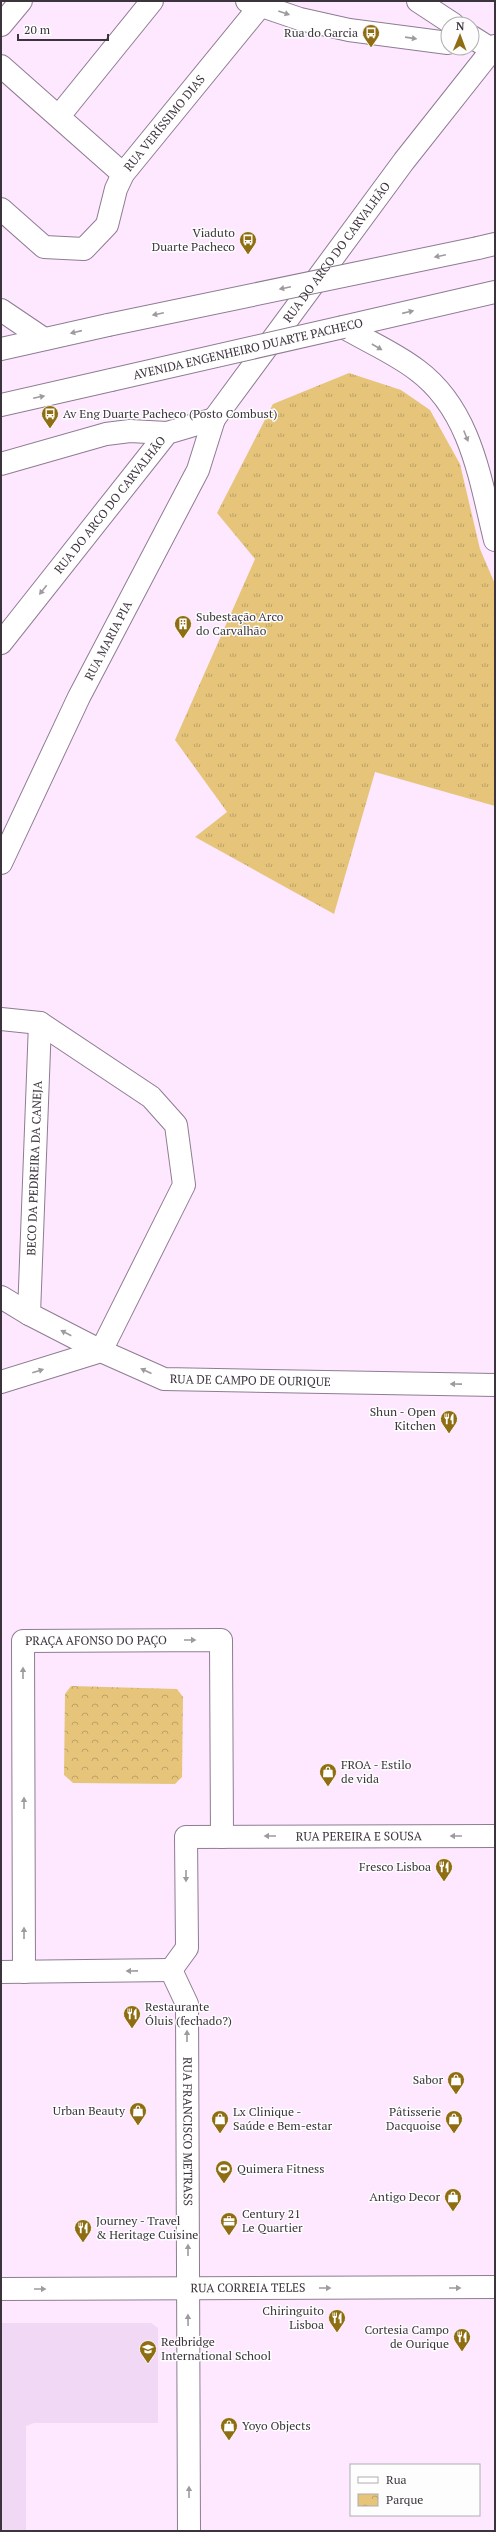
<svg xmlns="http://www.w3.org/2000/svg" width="496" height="2532" viewBox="0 0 496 2532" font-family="'PT Serif',serif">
	<defs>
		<pattern id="grass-tufts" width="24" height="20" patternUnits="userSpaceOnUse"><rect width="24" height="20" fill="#e6c57b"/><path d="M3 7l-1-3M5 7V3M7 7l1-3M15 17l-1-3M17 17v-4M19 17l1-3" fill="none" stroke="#bca166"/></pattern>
		<pattern id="park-crowns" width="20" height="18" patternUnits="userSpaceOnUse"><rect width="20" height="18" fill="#e6c57b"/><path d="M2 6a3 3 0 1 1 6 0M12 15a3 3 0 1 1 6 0" fill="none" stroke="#bca166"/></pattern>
	</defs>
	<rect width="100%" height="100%" fill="#fde8ff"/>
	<path fill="#f1d8f4" d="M 1,2323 L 151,2323 L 158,2328 L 158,2423 L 34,2423 L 26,2426 L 26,2531 L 1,2531 Z"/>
	<path fill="url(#grass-tufts)" d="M 349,373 L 401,390 L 430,410 L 460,464 L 480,549 L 495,584 L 495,806 L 375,772 L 334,914 L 195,837 L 227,812 L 175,740 L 255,559 L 217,513 L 273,404 Z"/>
	<path fill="url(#park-crowns)" d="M 71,1686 L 177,1689 L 183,1697 L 182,1777 L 175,1784 L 73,1783 L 64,1775 L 65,1694 Z"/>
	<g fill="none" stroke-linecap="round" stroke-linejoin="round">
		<defs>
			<g id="minor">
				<path d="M 247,1 L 300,19 L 349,30 L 448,43"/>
				<path d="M 418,1 L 453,24"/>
				<path d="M 1,25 L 21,1"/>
				<path d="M 472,37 L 491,49"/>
				<path d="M 1,66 L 123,174"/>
				<path d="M 59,116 L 152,1"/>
				<path id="s1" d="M 1,209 L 44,247 L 84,249 L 107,225 L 116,189 L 123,174 L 261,5"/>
				<path d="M 1,310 L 44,339"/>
				<path d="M 1,464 L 106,434 L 130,431 L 167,433"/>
				<path id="s2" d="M 1,643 L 167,433 L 214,419"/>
				<path id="s3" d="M 1,863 L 79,697 L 198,470 L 214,419"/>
				<path d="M 1,1019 L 40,1023 L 151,1097 L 176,1125 L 184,1185 L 101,1351"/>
				<path id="s4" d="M 1,1297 L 29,1314 L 101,1351 L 164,1379 L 495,1385"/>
				<path id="s5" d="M 29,1314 L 40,1023"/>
				<path d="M 1,1382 L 101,1351"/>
				<path id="s6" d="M 171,1970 L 187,2004 L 189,2531"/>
				<path id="s7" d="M 171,1970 L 187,1948 L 186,1837 L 495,1836"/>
				<path d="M 1,1972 L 171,1970"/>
				<path id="s8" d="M 24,1972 L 23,1641 L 221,1640 L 222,1837"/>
				<path id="s9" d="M 1,2289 L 495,2287"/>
			</g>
			<g id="tertiary">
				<path id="s10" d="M 214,419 L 404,161 L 495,46"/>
			</g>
			<path id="trunk" d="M 478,248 L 495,244
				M 343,327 C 367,341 395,353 417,370 C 471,410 480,479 495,540
				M 343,327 L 495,292
				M 1,349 L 108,325
				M 1,405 L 111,380"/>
		</defs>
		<use href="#minor" stroke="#8f7c91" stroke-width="24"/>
		<use href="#tertiary" stroke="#8f7c91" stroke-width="24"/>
		<use href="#trunk" stroke="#8f7c91" stroke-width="24"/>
		<use href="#minor" stroke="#fff" stroke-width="22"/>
		<use href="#tertiary" stroke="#fff" stroke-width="22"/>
		<use href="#trunk" stroke="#fff" stroke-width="22"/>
		<defs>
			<path id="trunk-bridge" d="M 108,325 L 478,248
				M 111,380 L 343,327"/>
		</defs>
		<use href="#trunk-bridge" stroke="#8f7c91" stroke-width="24" stroke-linecap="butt"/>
		<use href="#trunk-bridge" stroke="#fff" stroke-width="22"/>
	</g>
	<defs><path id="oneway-solid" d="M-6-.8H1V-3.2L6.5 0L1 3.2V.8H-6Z"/></defs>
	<g fill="#9e9a9e">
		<use href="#oneway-solid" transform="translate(284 13) rotate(19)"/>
		<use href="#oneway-solid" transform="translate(411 38) rotate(8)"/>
		<use href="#oneway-solid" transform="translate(440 256) rotate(168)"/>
		<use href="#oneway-solid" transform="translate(285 288) rotate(168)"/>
		<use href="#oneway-solid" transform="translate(408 312) rotate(-13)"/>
		<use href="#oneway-solid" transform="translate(158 314) rotate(168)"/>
		<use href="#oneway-solid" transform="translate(76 332) rotate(167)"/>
		<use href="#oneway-solid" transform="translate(377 347) rotate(30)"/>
		<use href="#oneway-solid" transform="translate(39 397) rotate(-12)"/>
		<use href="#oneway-solid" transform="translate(466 436) rotate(68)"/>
		<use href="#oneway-solid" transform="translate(43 590) rotate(128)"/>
		<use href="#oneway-solid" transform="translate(66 1333) rotate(-153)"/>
		<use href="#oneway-solid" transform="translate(38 1371) rotate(-17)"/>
		<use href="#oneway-solid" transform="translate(146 1371) rotate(-156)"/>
		<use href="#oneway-solid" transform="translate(456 1384) rotate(-179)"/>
		<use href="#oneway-solid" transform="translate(190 1640)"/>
		<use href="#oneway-solid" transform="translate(23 1673) rotate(-90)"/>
		<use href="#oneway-solid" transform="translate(24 1803) rotate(-90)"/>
		<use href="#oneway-solid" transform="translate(270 1836) rotate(180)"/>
		<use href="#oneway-solid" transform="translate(456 1836) rotate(180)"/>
		<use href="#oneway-solid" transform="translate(186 1876) rotate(90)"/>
		<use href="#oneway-solid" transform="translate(24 1933) rotate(-90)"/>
		<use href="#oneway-solid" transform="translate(132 1971) rotate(179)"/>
		<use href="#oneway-solid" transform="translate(187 2036) rotate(-90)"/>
		<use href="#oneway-solid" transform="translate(188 2250) rotate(-90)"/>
		<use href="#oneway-solid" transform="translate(325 2288)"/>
		<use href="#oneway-solid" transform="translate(455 2288)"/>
		<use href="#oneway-solid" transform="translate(40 2289)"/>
		<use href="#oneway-solid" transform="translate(188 2320) rotate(-91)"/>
		<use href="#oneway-solid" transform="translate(189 2492) rotate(-90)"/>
	</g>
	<defs>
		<symbol id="bus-pin" viewBox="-11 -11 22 30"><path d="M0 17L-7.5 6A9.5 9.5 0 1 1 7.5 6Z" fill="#8f6e13" stroke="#fdfdfd"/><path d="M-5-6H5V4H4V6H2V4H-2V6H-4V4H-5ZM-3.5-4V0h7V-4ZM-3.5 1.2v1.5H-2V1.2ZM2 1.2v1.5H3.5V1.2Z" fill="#fff"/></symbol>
		<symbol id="building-pin" viewBox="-11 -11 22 30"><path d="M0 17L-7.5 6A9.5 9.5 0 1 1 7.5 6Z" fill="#8f6e13" stroke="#fdfdfd"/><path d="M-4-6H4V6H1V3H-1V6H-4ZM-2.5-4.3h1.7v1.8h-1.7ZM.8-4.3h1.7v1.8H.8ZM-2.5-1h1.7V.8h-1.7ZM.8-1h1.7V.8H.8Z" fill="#fff"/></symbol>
		<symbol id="restaurant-pin" viewBox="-11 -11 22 30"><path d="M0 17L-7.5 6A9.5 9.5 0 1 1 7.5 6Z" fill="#8f6e13" stroke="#fdfdfd"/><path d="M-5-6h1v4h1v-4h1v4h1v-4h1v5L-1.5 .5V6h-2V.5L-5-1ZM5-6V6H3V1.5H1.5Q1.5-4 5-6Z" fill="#fff"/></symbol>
		<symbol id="shop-pin" viewBox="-11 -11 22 30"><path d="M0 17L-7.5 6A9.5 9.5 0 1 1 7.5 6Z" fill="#8f6e13" stroke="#fdfdfd"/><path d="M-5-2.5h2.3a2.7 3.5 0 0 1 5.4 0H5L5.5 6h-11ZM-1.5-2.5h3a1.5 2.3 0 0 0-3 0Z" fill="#fff"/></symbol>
		<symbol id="stadium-pin" viewBox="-11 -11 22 30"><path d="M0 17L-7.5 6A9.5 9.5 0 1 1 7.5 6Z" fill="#8f6e13" stroke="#fdfdfd"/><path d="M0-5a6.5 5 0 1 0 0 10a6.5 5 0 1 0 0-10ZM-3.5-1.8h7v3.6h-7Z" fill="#fff"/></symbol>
		<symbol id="office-pin" viewBox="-11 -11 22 30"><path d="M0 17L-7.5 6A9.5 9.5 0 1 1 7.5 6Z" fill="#8f6e13" stroke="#fdfdfd"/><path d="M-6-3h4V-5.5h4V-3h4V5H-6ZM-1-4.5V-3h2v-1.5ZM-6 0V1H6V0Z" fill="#fff"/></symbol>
		<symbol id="school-pin" viewBox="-11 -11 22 30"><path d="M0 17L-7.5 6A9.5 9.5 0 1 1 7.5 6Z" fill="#8f6e13" stroke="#fdfdfd"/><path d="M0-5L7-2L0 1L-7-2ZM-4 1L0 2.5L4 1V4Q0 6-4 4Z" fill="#fff"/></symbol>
	</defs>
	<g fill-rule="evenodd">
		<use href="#bus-pin" x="361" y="23" width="20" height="27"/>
		<use href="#bus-pin" x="238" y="230" width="20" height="27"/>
		<use href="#bus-pin" x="40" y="404" width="20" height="27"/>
		<use href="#building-pin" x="173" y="614" width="20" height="27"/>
		<use href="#restaurant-pin" x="439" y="1409" width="20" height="27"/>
		<use href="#shop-pin" x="318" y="1762" width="20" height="27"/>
		<use href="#restaurant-pin" x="434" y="1857" width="20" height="27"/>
		<use href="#restaurant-pin" x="122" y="2004" width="20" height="27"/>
		<use href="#shop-pin" x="446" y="2070" width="20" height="27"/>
		<use href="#shop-pin" x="128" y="2101" width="20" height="27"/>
		<use href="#shop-pin" x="210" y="2109" width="20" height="27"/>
		<use href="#shop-pin" x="444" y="2109" width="20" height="27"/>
		<use href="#stadium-pin" x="214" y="2159" width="20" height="27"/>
		<use href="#shop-pin" x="443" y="2187" width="20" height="27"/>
		<use href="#office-pin" x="219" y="2211" width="20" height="27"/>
		<use href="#restaurant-pin" x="73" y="2218" width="20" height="27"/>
		<use href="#restaurant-pin" x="327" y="2308" width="20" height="27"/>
		<use href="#restaurant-pin" x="452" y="2327" width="20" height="27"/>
		<use href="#school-pin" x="138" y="2339" width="20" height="27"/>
		<use href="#shop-pin" x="219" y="2416" width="20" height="27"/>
	</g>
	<g text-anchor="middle" stroke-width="3" stroke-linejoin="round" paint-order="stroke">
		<g font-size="12" fill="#3c343c" stroke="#fdfdfd" text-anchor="end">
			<text x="358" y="37">Rua do Garcia</text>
			<text x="235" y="237">Viaduto<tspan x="235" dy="14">Duarte Pacheco</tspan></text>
			<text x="63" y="418" text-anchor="start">Av Eng Duarte Pacheco (Posto Combust)</text>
			<text x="196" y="621" text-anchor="start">Subestação Arco<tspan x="196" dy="14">do Carvalhão</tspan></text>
			<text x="436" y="1416">Shun - Open<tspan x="436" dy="14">Kitchen</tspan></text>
			<text x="341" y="1769" text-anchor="start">FROA - Estilo<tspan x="341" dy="14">de vida</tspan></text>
			<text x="431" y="1871">Fresco Lisboa</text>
			<text x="145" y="2011" text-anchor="start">Restaurante<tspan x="145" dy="14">Óluis (fechado?)</tspan></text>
			<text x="443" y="2084">Sabor</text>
			<text x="125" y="2115">Urban Beauty</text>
			<text x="233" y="2116" text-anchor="start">Lx Clinique -<tspan x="233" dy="14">Saúde e Bem-estar</tspan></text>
			<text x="441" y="2116">Pâtisserie<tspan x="441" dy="14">Dacquoise</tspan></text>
			<text x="237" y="2173" text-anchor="start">Quimera Fitness</text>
			<text x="440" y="2201">Antigo Decor</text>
			<text x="242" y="2218" text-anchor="start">Century 21<tspan x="242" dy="14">Le Quartier</tspan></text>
			<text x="96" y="2225" text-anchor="start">Journey - Travel<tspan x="96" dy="14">&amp; Heritage Cuisine</tspan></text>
			<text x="324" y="2315">Chiringuito<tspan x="324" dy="14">Lisboa</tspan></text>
			<text x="449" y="2334">Cortesia Campo<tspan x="449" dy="14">de Ourique</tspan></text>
			<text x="161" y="2346" text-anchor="start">Redbridge<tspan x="161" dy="14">International School</tspan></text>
			<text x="242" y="2430" text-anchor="start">Yoyo Objects</text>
		</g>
		<g font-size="12" fill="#3c343c" stroke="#fdfdfd">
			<text dy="4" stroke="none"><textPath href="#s1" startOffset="250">RUA VERÍSSIMO DIAS</textPath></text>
			<text dy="4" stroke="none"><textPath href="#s10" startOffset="207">RUA DO ARCO DO CARVALHÃO</textPath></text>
			<text transform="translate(248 349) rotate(-13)" y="4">AVENIDA ENGENHEIRO DUARTE PACHECO</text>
			<text dy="4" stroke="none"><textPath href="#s2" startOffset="176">RUA DO ARCO DO CARVALHÃO</textPath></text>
			<text dy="4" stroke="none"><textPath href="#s3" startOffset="247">RUA MARIA PIA</textPath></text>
			<text dy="4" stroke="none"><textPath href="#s5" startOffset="146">BECO DA PEDREIRA DA CANEJA</textPath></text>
			<text dy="4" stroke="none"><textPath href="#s4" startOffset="269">RUA DE CAMPO DE OURIQUE</textPath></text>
			<text dy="4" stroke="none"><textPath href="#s8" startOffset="404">PRAÇA AFONSO DO PAÇO</textPath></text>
			<text dy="4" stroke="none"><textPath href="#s7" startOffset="311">RUA PEREIRA E SOUSA</textPath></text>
			<text dy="4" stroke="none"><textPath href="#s6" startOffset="165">RUA FRANCISCO METRASS</textPath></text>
			<text dy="4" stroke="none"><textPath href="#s9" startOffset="247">RUA CORREIA TELES</textPath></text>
		</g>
	</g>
	<rect width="496" height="2532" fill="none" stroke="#3c343c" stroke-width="4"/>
	<rect x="350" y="2464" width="130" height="52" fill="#fdfdfd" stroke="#b0adb0"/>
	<rect x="358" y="2477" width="20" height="6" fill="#ffffff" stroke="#b0adb0"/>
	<text x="386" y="2484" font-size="12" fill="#3c343c">Rua</text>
	<rect x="358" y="2494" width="20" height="12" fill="url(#park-crowns)" stroke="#b0adb0"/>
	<text x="386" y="2504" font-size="12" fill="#3c343c">Parque</text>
	<g transform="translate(460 36) rotate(1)"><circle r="19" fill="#fdfdfd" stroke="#b0adb0"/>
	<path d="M0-3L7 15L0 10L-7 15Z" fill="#8f6e13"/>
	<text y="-6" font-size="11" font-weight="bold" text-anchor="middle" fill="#3c343c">N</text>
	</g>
	<path d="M18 34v6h90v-6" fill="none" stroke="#3c343c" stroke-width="2"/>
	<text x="24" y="34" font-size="12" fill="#3c343c" stroke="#fdfdfd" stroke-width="3" paint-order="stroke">20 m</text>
</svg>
